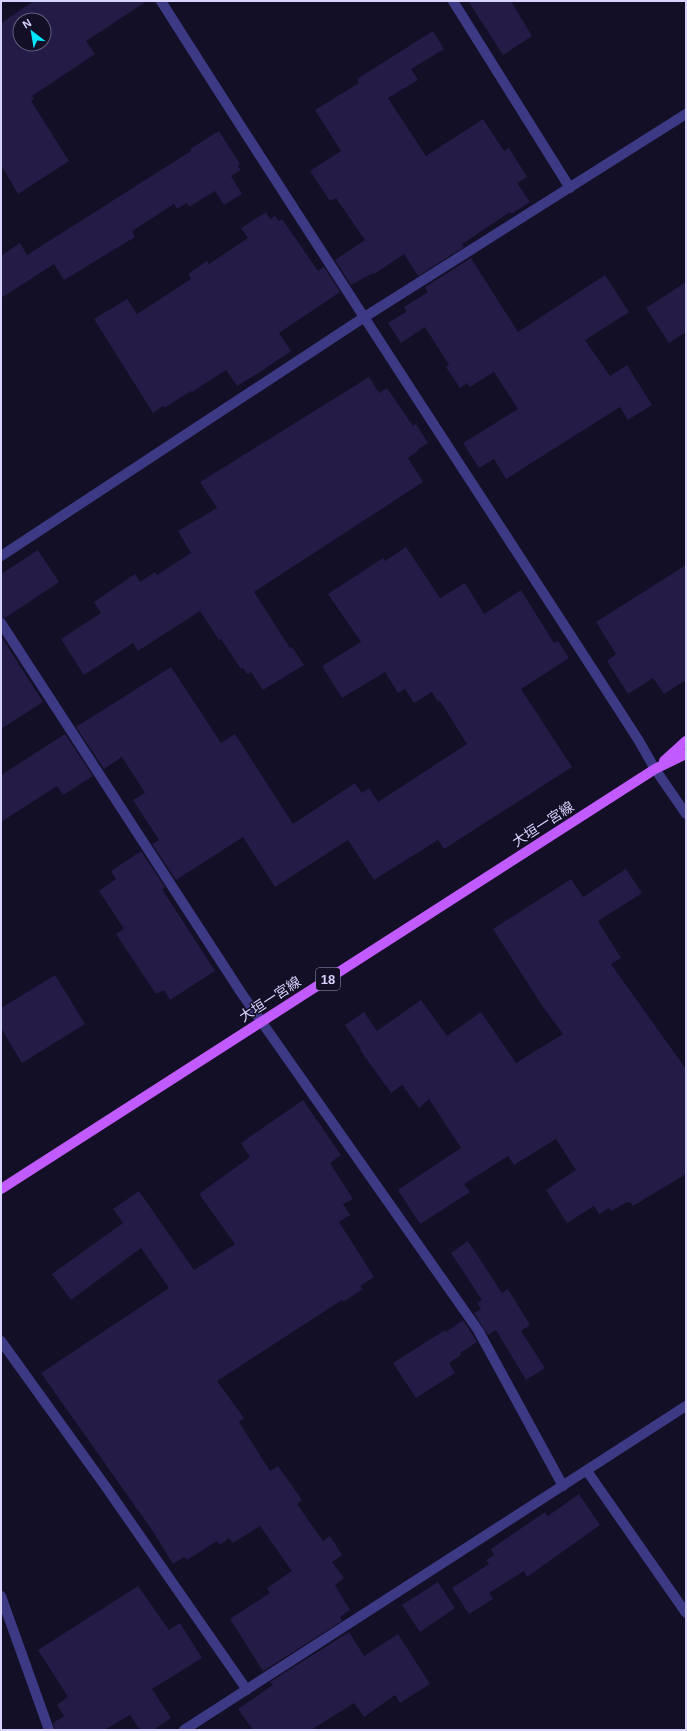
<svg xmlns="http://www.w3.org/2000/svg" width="687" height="1731" viewBox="0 0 687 1731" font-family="Helvetica,'Noto Sans JP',sans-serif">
	<rect width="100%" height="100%" fill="#130f26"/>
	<path fill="#241b47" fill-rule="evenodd" d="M 34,1 L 147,1 L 86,41 L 95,54 L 32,96 L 34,99 L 31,101 L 69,161 L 18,194 L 1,165 L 1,23 ZM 20,20 L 44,20 L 44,44 L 20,44 Z
		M 468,1 L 511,1 L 532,36 L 503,55 Z
		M 433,31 L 444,49 L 411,69 L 418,80 L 388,98 L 426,156 L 483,119 L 504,151 L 509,148 L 527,177 L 517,183 L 530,202 L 511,214 L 510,212 L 462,244 L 464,247 L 418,276 L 404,254 L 374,274 L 373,273 L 351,285 L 335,260 L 365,240 L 336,198 L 330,201 L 310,171 L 341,151 L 315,110 L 359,83 L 357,79 Z
		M 219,131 L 240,164 L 238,166 L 241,170 L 231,176 L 242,194 L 224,205 L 215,191 L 189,207 L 187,203 L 177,209 L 174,204 L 132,231 L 135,237 L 64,280 L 54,264 L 1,298 L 1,256 L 20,243 L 27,255 L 191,151 L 190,149 Z
		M 266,212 L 270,219 L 275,216 L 279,221 L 282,219 L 318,271 L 324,267 L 340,292 L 279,333 L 291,351 L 257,374 L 237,386 L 226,370 L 192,392 L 191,391 L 164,408 L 163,406 L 153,413 L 94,319 L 127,299 L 137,314 L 191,279 L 188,274 L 207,261 L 209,264 L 248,238 L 241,228 Z
		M 471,258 L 518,332 L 605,275 L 629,312 L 585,340 L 610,376 L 627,365 L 652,405 L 628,420 L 620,407 L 506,479 L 494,459 L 479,468 L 463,443 L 518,409 L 494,372 L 470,387 L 467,383 L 460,388 L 446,367 L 449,365 L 425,327 L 401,343 L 388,323 L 406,312 L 404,307 L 428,292 L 425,287 Z
		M 686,282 L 686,332 L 669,343 L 646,308 Z
		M 369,377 L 379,393 L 387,388 L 413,426 L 416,424 L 428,443 L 417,450 L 418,451 L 408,458 L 423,482 L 254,592 L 290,648 L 292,647 L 304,665 L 263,690 L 251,672 L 247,674 L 243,668 L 241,669 L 221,639 L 219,640 L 200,611 L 138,651 L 133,643 L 84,675 L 61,639 L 101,613 L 94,602 L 135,574 L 140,582 L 155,572 L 157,575 L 191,553 L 178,531 L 217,508 L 200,482 Z
		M 406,547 L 440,598 L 465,583 L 484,614 L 521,590 L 554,643 L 558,641 L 569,658 L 521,689 L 572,767 L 444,849 L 438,840 L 374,880 L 348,840 L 275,887 L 243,837 L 176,880 L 152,844 L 159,840 L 133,800 L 145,793 L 122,757 L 104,769 L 76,727 L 171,667 L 221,743 L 235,734 L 293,824 L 355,783 L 362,793 L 369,788 L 378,802 L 467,744 L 440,701 L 438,702 L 432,692 L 414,703 L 405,689 L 398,693 L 385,672 L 342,698 L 322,666 L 361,642 L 328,594 L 383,558 L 385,561 Z
		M 38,550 L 59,582 L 5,618 L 1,617 L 1,574 Z
		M 686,565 L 686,680 L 664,694 L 653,678 L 628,694 L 607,661 L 616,654 L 596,622 Z
		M 1,636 L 43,702 L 1,729 Z
		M 65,734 L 93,776 L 63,795 L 57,786 L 1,822 L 1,775 Z
		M 141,851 L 165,887 L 162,889 L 215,971 L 170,1000 L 164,990 L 156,994 L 116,934 L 124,929 L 99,891 L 116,879 L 111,871 Z
		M 626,869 L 642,893 L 598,921 L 621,958 L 611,964 L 686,1069 L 686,1174 L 633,1206 L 630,1202 L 629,1203 L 627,1202 L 611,1211 L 609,1208 L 599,1214 L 594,1206 L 567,1223 L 546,1190 L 576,1170 L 556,1139 L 514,1165 L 508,1156 L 464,1184 L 470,1192 L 420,1224 L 398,1190 L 461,1148 L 429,1099 L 419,1108 L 402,1085 L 391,1093 L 360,1050 L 361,1049 L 345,1025 L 364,1012 L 377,1031 L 421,1000 L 447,1036 L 481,1012 L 516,1063 L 563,1034 L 543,1007 L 493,929 L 571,879 L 583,897 Z
		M 55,975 L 85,1024 L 22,1063 L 1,1028 L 1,1008 Z
		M 303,1100 L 341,1155 L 330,1163 L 353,1199 L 343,1204 L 350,1215 L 339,1222 L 374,1277 L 360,1286 L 363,1289 L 343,1302 L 342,1300 L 217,1381 L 244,1418 L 239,1422 L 270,1471 L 278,1466 L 302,1500 L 297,1504 L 323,1541 L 330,1536 L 342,1555 L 332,1562 L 344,1578 L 335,1585 L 350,1610 L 340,1617 L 342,1621 L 263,1671 L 230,1619 L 270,1593 L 267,1588 L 292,1571 L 260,1526 L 233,1543 L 229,1538 L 220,1545 L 217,1541 L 187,1560 L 184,1557 L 173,1564 L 152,1530 L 41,1373 L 169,1288 L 141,1248 L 71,1300 L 52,1274 L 123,1223 L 113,1209 L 139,1191 L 194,1270 L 235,1244 L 199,1194 L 250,1157 L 241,1143 Z
		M 468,1241 L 502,1293 L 508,1289 L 530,1325 L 521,1331 L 545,1368 L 526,1380 L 496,1330 L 488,1335 L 474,1313 L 481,1309 L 477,1303 L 482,1300 L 451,1253 Z
		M 463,1320 L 477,1342 L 460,1353 L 461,1355 L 449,1363 L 455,1373 L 416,1398 L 393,1363 L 445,1330 L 446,1332 Z
		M 579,1494 L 600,1525 L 527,1577 L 524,1571 L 489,1593 L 493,1599 L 469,1614 L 452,1588 L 489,1564 L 486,1560 L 494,1555 L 491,1549 L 545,1512 L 548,1516 Z
		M 438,1582 L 455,1608 L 420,1632 L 402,1605 Z
		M 138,1586 L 169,1630 L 180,1623 L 202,1658 L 152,1689 L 171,1718 L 153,1730 L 140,1730 L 130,1715 L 104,1730 L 55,1730 L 53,1723 L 64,1716 L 57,1705 L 68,1697 L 38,1650 Z
		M 349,1632 L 364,1656 L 398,1634 L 430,1684 L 400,1703 L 395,1695 L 364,1717 L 354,1703 L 311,1730 L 253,1730 L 238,1709 L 273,1685 L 270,1682 Z"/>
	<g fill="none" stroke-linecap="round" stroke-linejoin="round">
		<path stroke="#3d3a85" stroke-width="10" d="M 161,1 C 318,249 480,494 639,741 L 655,769 L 686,814
			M 453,1 L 570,188
			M 1,556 L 363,318 L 686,114
			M 1,623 L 242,994 L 478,1330 L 563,1486
			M 1,1341 L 106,1487 L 247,1690
			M 587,1471 L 686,1613
			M 1,1596 L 49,1730
			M 184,1730 L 686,1406"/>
		<path stroke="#c25bff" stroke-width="10" d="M 664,761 L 686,741
			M 1,1189 L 655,769 L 686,754"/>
	</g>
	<g text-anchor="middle" stroke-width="3" stroke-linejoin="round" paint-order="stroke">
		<rect fill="#130f26" stroke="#9e99be" stroke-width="1" x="316" y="968" width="24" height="22" rx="3"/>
		<g font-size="13" font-weight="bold" fill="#d9d4ff">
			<text x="328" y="984">18</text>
		</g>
		<g font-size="14" fill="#d9d4ff" stroke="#130f26">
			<text transform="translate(543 824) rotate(-33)" y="5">大垣一宮線</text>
			<text transform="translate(270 999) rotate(-33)" y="5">大垣一宮線</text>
		</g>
	</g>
	<rect width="687" height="1731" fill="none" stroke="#d9d4ff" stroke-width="4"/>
	<g transform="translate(32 32) rotate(329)"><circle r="19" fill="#130f26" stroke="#625e7d"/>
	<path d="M0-3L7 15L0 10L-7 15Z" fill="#00e5ff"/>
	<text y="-6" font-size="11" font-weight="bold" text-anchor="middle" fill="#d9d4ff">N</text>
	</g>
</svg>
